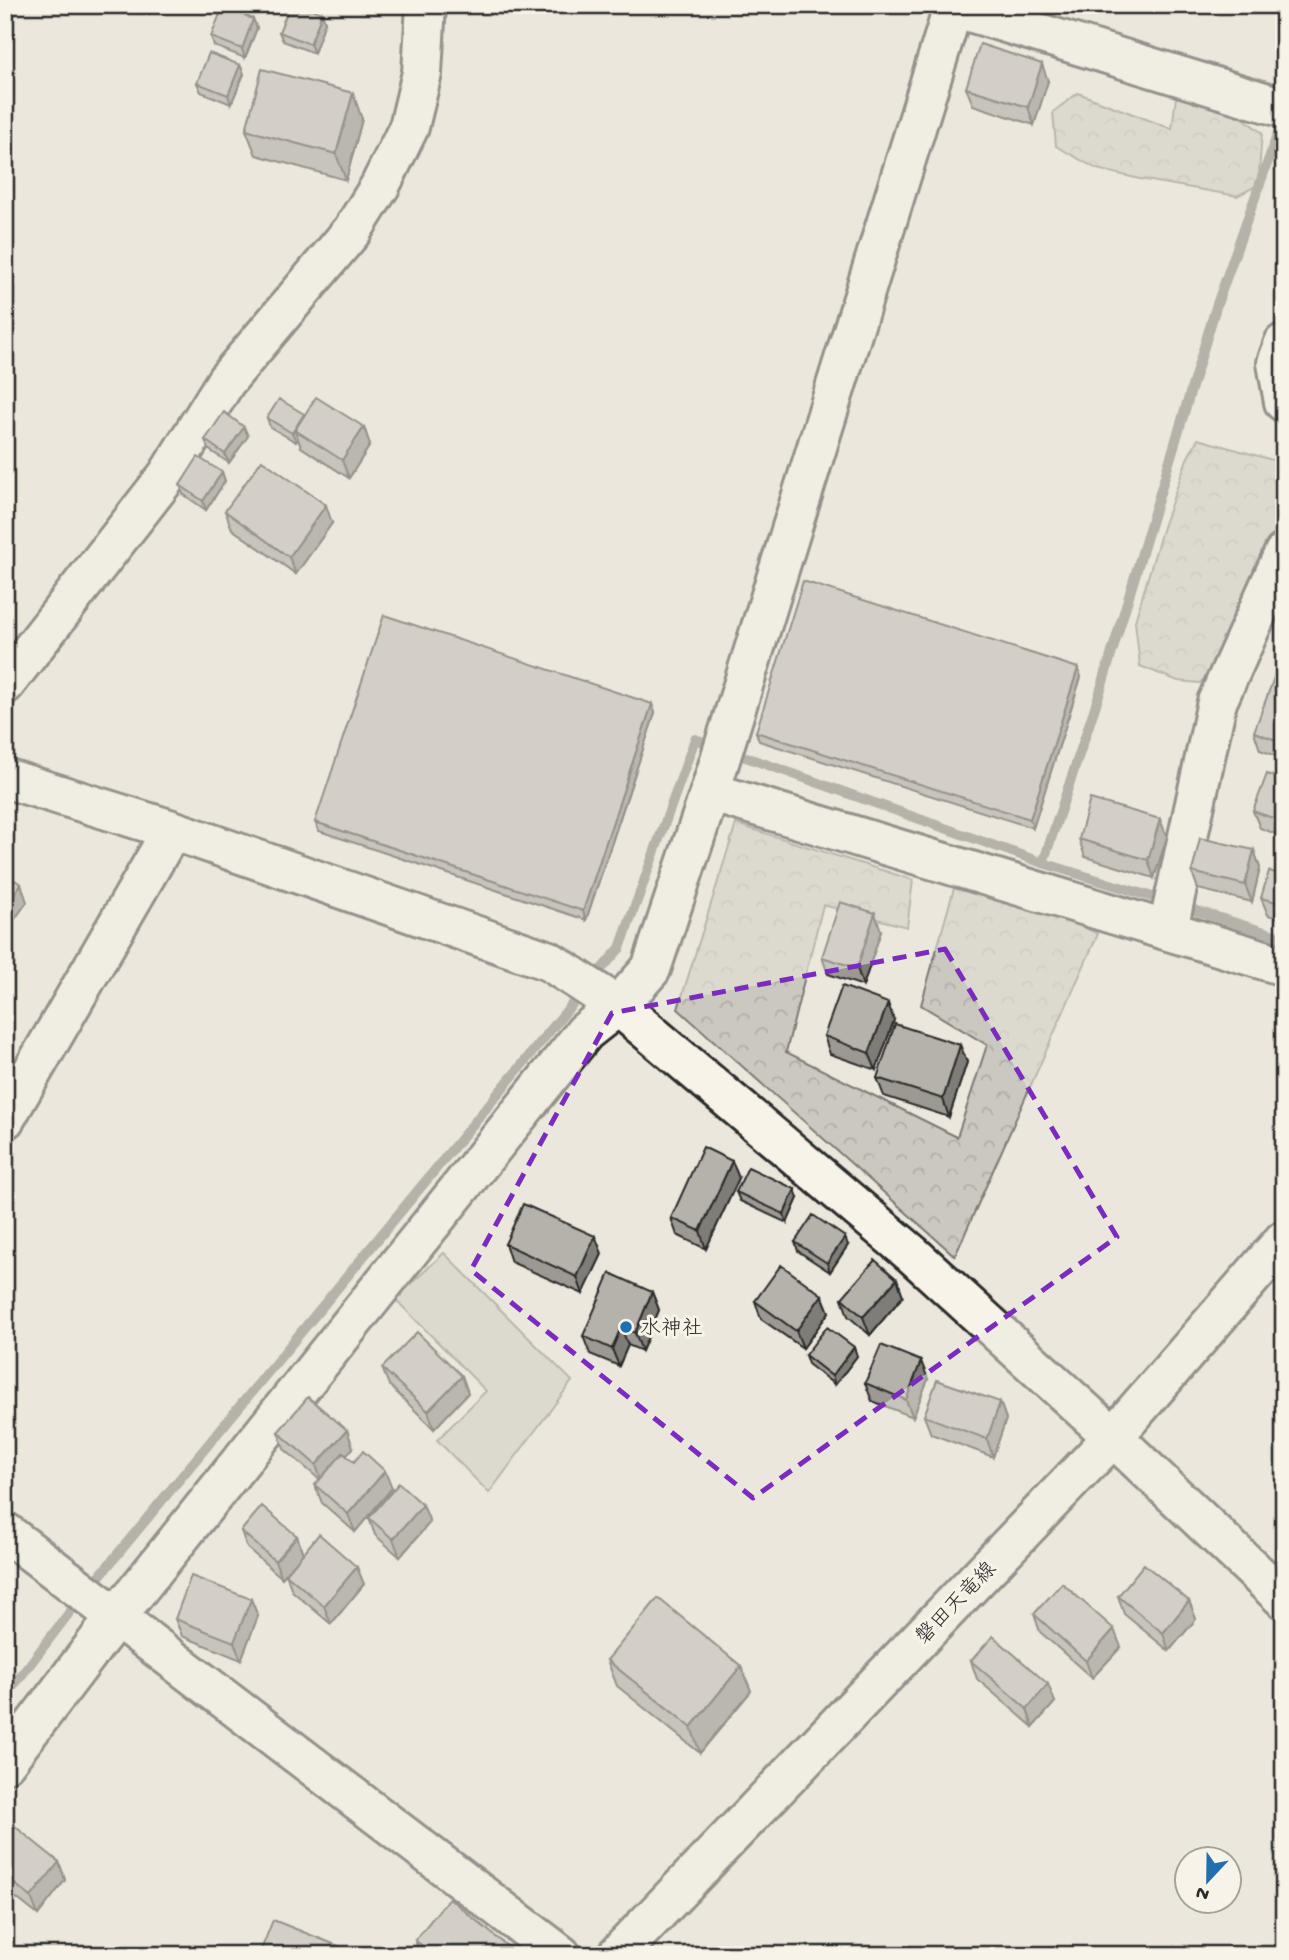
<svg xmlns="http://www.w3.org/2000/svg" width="1289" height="1960" viewBox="0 0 1289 1960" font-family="'Gochi Hand','Klee One',sans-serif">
	<defs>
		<pattern id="forest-crowns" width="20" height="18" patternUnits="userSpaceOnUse" patternTransform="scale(1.75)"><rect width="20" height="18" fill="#cbc8bf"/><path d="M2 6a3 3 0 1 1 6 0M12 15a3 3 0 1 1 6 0" fill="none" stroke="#aeaca4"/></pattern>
	</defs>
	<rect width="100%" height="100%" fill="#ebe7dd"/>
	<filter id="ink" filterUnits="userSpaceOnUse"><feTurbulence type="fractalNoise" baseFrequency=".0143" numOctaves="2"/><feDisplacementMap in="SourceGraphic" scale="14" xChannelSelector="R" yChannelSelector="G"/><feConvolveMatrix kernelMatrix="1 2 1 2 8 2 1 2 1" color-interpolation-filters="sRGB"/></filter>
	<g filter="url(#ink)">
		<path fill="#cbc8bf" stroke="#7b7a75" stroke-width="2" d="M 444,1253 L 572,1381 L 489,1493 L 437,1440 L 486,1391 L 395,1299 Z"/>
		<path fill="url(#forest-crowns)" stroke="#7b7a75" stroke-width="2" d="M 1078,93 L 1172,129 L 1176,97 L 1237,113 L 1262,133 L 1258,185 L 1237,196 L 1140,179 L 1097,169 L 1056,146 L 1053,112 Z
			M 1198,439 L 1280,462 L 1284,474 L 1284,524 L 1225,657 L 1200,683 L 1178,681 L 1140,666 L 1135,621 L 1163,527 L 1187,459 Z
			M 736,824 L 913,880 L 907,927 L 823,905 L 786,1052 L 957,1137 L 987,1045 L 921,1005 L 960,867 L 1098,934 L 955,1256 L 678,1009 Z"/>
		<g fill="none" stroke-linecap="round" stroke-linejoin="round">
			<path stroke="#72716c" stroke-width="10" d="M 1043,863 L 1100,692 L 1216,307 L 1284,116
				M 592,980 L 620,948 L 695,739 L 1043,863 L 1284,938
				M 5,1697 L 69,1613 L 582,992"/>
			<defs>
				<path id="minor" d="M 947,5 L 1284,108
					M 1284,343 L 1277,363 L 1284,402
					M 5,684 L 167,476 L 226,381 L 352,231 L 380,186 L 409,127 L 422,73 L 426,5
					M 5,778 L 172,830 L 549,961 L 618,1006 L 912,1254 L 1113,1437 L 1284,1599
					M 710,792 L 1284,966
					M 1168,929 L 1217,702 L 1284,553
					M 5,1119 L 172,830
					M 5,1532 L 561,1955
					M 5,1763 L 116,1617 L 585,1032 L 618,1006 L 651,969 L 710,792 L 954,5"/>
				<path id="major" d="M 617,1955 L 1113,1437 L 1284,1240"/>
			</defs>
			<use href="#minor" stroke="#2b2b2b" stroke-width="44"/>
			<use href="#major" stroke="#2b2b2b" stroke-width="44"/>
			<use href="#minor" stroke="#f7f3e8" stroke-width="38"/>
			<use href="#major" stroke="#f7f3e8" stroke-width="38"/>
		</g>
		<path fill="#9c9993" stroke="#2b2b2b" stroke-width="2" d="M 322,13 L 325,22 L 314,53 L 283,41 L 279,32 Z
			M 253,19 L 257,28 L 245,58 L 214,46 L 211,37 Z
			M 240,65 L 244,74 L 231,104 L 201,92 L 197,83 Z
			M 1048,81 L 1034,125 L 973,105 L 966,88 Z
			M 362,119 L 346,180 L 256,155 L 246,130 Z
			M 305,415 L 364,427 L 370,445 L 349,478 L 301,447 L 298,439 L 296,442 L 270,427 L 267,418 Z
			M 248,436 L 229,463 L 208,449 L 205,440 Z
			M 222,472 L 225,481 L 206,510 L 183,494 L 180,485 Z
			M 225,511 L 332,523 L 296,574 L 232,529 Z
			M 1284,665 L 1284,759 L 1260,750 L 1254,732 Z
			M 1078,668 L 1081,677 L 1033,828 L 759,741 L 756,732 Z
			M 652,704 L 655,713 L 586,920 L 319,831 L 315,822 Z
			M 1284,780 L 1284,837 L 1260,828 L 1253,811 Z
			M 1167,837 L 1154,878 L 1085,857 L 1079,839 Z
			M 1254,850 L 1260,868 L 1252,902 L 1198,889 L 1192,872 Z
			M 1284,875 L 1284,920 L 1268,915 L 1261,898 Z
			M 881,931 L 863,986 L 828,974 L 822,957 Z
			M 894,1020 L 876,1070 L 830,1054 L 824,1036 Z
			M 960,1045 L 967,1062 L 949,1117 L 884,1096 L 877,1078 Z
			M 739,1178 L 706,1249 L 677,1235 L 671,1218 Z
			M 736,1192 L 798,1198 L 787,1223 L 740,1201 Z
			M 595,1236 L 602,1254 L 583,1294 L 511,1262 L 505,1244 Z
			M 795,1242 L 848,1245 L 830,1272 L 798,1251 Z
			M 897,1279 L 903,1296 L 870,1335 L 848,1316 L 842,1298 Z
			M 652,1292 L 659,1310 L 642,1351 L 628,1345 L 619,1366 L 590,1354 L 583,1336 Z
			M 822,1295 L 829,1312 L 803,1348 L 761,1319 L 755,1301 Z
			M 805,1355 L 857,1356 L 835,1385 L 808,1364 Z
			M 382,1368 L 462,1376 L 468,1393 L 434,1429 L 389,1385 Z
			M 928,1379 L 913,1417 L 872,1401 L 865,1383 Z
			M 1000,1402 L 1006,1419 L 993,1457 L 931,1434 L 924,1416 Z
			M 347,1430 L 353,1448 L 346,1456 L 354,1462 L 385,1471 L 392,1488 L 355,1532 L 322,1503 L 315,1485 L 320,1480 L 284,1449 L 278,1432 Z
			M 369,1518 L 430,1522 L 400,1557 L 375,1535 Z
			M 241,1531 L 297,1536 L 303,1553 L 364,1584 L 331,1624 L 292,1591 L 286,1574 L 288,1572 L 282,1578 L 247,1548 Z
			M 1118,1596 L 1189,1601 L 1196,1619 L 1169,1651 L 1124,1614 Z
			M 1034,1614 L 1121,1647 L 1092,1678 L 1040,1632 Z
			M 258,1616 L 241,1660 L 182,1636 L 175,1619 Z
			M 607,1660 L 741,1666 L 751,1691 L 700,1753 L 617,1686 Z
			M 971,1661 L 1055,1702 L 1033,1727 L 977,1679 Z
			M 5,1822 L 59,1862 L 65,1880 L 38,1915 L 5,1889 Z
			M 415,1940 L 518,1955 L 420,1955 Z"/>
		<path fill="#7f7d78" stroke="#2b2b2b" stroke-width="2" d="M 322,13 L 325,22 L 314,53 L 310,44 Z
			M 253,19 L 257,28 L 245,58 L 242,49 Z
			M 1042,64 L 1048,81 L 1034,125 L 1028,107 Z
			M 240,65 L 244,74 L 231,104 L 228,95 Z
			M 353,93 L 362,119 L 346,180 L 336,154 Z
			M 244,427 L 248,436 L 229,463 L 225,454 Z
			M 364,427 L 370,445 L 349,478 L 342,460 Z
			M 295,430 L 298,439 L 296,442 L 292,433 Z
			M 222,472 L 225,481 L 206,510 L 203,501 Z
			M 326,505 L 332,523 L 296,574 L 289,557 Z
			M 1078,668 L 1081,677 L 1033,828 L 1030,819 Z
			M 652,704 L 655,713 L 586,920 L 583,911 Z
			M 1160,819 L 1167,837 L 1154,878 L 1148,860 Z
			M 1254,850 L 1260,868 L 1252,902 L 1245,885 Z
			M 21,884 L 27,902 L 5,933 L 5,906 Z
			M 875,913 L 881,931 L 863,986 L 857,968 Z
			M 888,1003 L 894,1020 L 876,1070 L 869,1053 Z
			M 960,1045 L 967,1062 L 949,1117 L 943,1099 Z
			M 732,1161 L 739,1178 L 706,1249 L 700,1231 Z
			M 795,1189 L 798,1198 L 787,1223 L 784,1214 Z
			M 595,1236 L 602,1254 L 583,1294 L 577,1277 Z
			M 845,1237 L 848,1245 L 830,1272 L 827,1263 Z
			M 897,1279 L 903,1296 L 870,1335 L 863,1317 Z
			M 652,1292 L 659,1310 L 642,1351 L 635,1333 Z
			M 822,1295 L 829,1312 L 803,1348 L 796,1331 Z
			M 621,1327 L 628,1345 L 619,1366 L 612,1349 Z
			M 854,1347 L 857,1356 L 835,1385 L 832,1376 Z
			M 921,1361 L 928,1379 L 913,1417 L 906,1400 Z
			M 462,1376 L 468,1393 L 434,1429 L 428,1411 Z
			M 1000,1402 L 1006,1419 L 993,1457 L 987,1439 Z
			M 347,1430 L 353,1448 L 322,1483 L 316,1465 Z
			M 385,1471 L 392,1488 L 355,1532 L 348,1514 Z
			M 423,1505 L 430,1522 L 400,1557 L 393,1539 Z
			M 297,1536 L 303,1554 L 282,1578 L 275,1561 Z
			M 357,1567 L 364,1584 L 331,1624 L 324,1606 Z
			M 251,1599 L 258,1616 L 241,1660 L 234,1642 Z
			M 1189,1601 L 1196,1619 L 1169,1651 L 1163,1633 Z
			M 1114,1629 L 1121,1647 L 1092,1678 L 1086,1661 Z
			M 741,1666 L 751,1691 L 700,1753 L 691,1727 Z
			M 1048,1684 L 1055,1702 L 1033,1727 L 1027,1709 Z
			M 59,1862 L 65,1880 L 38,1915 L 31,1897 Z"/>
		<path fill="#b5b2ab" stroke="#2b2b2b" stroke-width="2" d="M 290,5 L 302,5 L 322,13 L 310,44 L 279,32 Z
			M 223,6 L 253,19 L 242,49 L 211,37 Z
			M 980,44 L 1042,64 L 1028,107 L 966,88 Z
			M 209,53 L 240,65 L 228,95 L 197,83 Z
			M 262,69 L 353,93 L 336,154 L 246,130 Z
			M 316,397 L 364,427 L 342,460 L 295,430 Z
			M 279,399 L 304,414 L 292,433 L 267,418 Z
			M 224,412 L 244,427 L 225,454 L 205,440 Z
			M 198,457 L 222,472 L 203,501 L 180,485 Z
			M 262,460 L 326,505 L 289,557 L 225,511 Z
			M 803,581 L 1078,668 L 1030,819 L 756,732 Z
			M 384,615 L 652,704 L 583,911 L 315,822 Z
			M 1279,664 L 1284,665 L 1284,743 L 1254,732 Z
			M 1267,774 L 1284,780 L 1284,822 L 1253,811 Z
			M 1090,799 L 1160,819 L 1148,860 L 1079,839 Z
			M 1200,838 L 1254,850 L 1245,885 L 1192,872 Z
			M 1269,871 L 1284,875 L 1284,904 L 1261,898 Z
			M 5,874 L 21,884 L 5,906 Z
			M 840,902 L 875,913 L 857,968 L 822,957 Z
			M 842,986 L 888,1003 L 869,1053 L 824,1036 Z
			M 895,1024 L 960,1045 L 943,1099 L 877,1078 Z
			M 703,1147 L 732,1161 L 700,1231 L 671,1218 Z
			M 748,1167 L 795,1189 L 784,1214 L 736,1192 Z
			M 523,1204 L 595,1236 L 577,1277 L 505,1244 Z
			M 813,1215 L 845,1237 L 827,1263 L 795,1242 Z
			M 875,1260 L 897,1279 L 863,1317 L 842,1298 Z
			M 781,1265 L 822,1295 L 796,1331 L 755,1301 Z
			M 610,1273 L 652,1292 L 635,1333 L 621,1327 L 612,1349 L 583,1336 Z
			M 827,1327 L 854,1347 L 832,1376 L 805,1355 Z
			M 417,1332 L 462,1376 L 428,1411 L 382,1368 Z
			M 881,1345 L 921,1361 L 906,1400 L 865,1383 Z
			M 937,1380 L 1000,1402 L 987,1439 L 924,1416 Z
			M 308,1397 L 347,1430 L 316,1465 L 278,1432 Z
			M 363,1451 L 385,1471 L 348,1514 L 315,1485 L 343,1453 L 354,1462 Z
			M 399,1483 L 423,1505 L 393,1539 L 369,1518 Z
			M 262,1506 L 297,1536 L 275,1561 L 241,1531 Z
			M 319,1534 L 357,1567 L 324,1606 L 286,1574 Z
			M 1144,1564 L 1189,1601 L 1163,1633 L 1118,1596 Z
			M 191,1576 L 251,1599 L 234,1642 L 175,1619 Z
			M 1062,1583 L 1114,1629 L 1086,1661 L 1034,1614 Z
			M 658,1598 L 741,1666 L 691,1727 L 607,1660 Z
			M 993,1636 L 1048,1684 L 1027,1709 L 971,1661 Z
			M 7,1820 L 59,1862 L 31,1897 L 5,1876 L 5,1822 Z
			M 449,1898 L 518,1955 L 433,1955 L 415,1940 Z
			M 273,1920 L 361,1955 L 259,1955 Z"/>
	</g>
	<path d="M0 0H1289V1960H0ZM 945,949 L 1117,1237 L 753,1498 L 471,1270 L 612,1013 Z" fill="#ebe7dd" fill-opacity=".55" fill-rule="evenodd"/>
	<path fill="none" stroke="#7b2cbf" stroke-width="5" stroke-dasharray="14 9" stroke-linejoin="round" d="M 945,949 L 1117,1237 L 753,1498 L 471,1270 L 612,1013 Z"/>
	<circle fill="#1f6fb2" stroke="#f7f3e8" stroke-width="2.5" cx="626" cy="1327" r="7"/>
	<g text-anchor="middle" stroke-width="6" stroke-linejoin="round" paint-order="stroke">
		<g font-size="21" fill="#2b2b2b" stroke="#f7f3e8" text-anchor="start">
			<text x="640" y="1334">水神社</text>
		</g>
		<g font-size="21" fill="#2b2b2b" stroke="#f7f3e8">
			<text transform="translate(955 1602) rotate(-46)" y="7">磐田天竜線</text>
		</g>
	</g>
	<rect width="1289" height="1960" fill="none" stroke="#f7f3e8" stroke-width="28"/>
	<rect x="14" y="14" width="1261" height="1932" fill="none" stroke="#2b2b2b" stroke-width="2.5" filter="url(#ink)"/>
	<g transform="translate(1208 1880) rotate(202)"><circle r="33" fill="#f7f3e8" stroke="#a5a39c" stroke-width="2"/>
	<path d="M0-5L12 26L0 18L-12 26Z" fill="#1f6fb2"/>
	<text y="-10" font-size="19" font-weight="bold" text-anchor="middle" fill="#2b2b2b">N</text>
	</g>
</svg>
